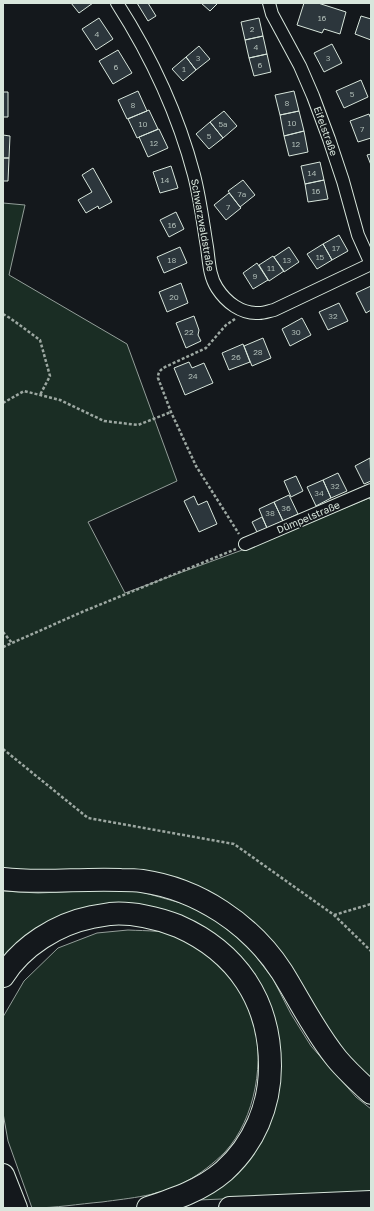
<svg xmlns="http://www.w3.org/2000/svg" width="374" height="1211" viewBox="0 0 374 1211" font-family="'Golos Text',sans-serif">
	<rect width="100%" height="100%" fill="#14181c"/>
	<path fill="#1a2d24" stroke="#939e99" d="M 3,203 L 25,205 L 9,275 L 127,344 L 177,481 L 88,522 L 125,593 L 245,549 L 369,498 L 371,501 L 371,1082 L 357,1069 L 219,900 L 3,871 Z
		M 108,890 L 138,891 L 195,907 L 228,929 L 254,954 L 273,979 L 291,1014 L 311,1046 L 356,1097 L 371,1109 L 371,1193 L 198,1200 L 267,1124 L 254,982 L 127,906 L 3,961 L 3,891 L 38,893 Z
		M 128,930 C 147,931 168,930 185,938 C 199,945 209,956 220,967 C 233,980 248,1000 253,1017 C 265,1060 256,1118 225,1152 C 214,1163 200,1174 187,1181 C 161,1196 130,1198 102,1202 C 78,1204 56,1208 32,1208 L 8,1141 L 3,1113 L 3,1017 L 24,981 L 58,948 L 97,933 Z"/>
	<path fill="#2c363c" stroke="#d8e6dc" d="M 71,3 L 93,3 L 79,13 Z
		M 137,3 L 148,3 L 156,16 L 148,21 Z
		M 201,3 L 218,3 L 210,11 Z
		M 304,3 L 318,3 L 346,12 L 340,34 L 324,29 L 322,33 L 297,25 Z
		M 361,16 L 371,19 L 371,40 L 355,34 Z
		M 99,18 L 113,39 L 96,50 L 82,29 Z
		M 259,18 L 263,36 L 245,40 L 241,22 Z
		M 263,36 L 267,54 L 249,58 L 245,40 Z
		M 332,44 L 342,63 L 324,72 L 314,53 Z
		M 199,46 L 210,59 L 196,70 L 186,57 Z
		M 118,50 L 132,73 L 113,84 L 99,61 Z
		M 267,54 L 271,72 L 254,76 L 249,58 Z
		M 186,57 L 196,70 L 183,81 L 172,69 Z
		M 361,80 L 368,97 L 344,108 L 336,91 Z
		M 138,91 L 147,111 L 127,119 L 118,100 Z
		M 294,91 L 299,111 L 280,115 L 275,95 Z
		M 3,92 L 8,92 L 8,117 L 3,117 Z
		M 149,110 L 158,129 L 137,138 L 128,119 Z
		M 224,111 L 237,126 L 223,138 L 210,122 Z
		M 299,111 L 304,131 L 284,136 L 280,115 Z
		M 369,114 L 371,119 L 371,138 L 358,142 L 350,121 Z
		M 210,122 L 223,138 L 209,149 L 196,134 Z
		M 159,129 L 168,148 L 148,157 L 139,137 Z
		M 304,131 L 308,152 L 289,156 L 284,136 Z
		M 3,135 L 10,136 L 9,158 L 3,158 Z
		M 371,154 L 371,165 L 367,155 Z
		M 3,158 L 9,158 L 8,181 L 3,181 Z
		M 320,162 L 324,180 L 305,184 L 301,166 Z
		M 171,166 L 178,188 L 160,193 L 153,172 Z
		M 93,168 L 112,202 L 99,209 L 98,206 L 86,213 L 78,200 L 92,192 L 82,175 Z
		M 243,180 L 255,195 L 240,207 L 228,191 Z
		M 324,180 L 328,199 L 308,202 L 305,184 Z
		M 229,193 L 241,208 L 226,220 L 214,205 Z
		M 176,212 L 184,229 L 169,237 L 160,220 Z
		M 339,235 L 348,251 L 332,260 L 323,244 Z
		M 323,244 L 332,260 L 317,269 L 307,254 Z
		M 180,247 L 187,263 L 164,273 L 157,257 Z
		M 289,247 L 299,262 L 284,272 L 274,257 Z
		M 273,256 L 284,271 L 269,281 L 259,265 Z
		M 257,263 L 268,280 L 253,289 L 243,273 Z
		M 181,283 L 188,303 L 167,312 L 159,292 Z
		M 371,286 L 371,310 L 366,313 L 356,293 Z
		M 339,303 L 348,321 L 328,330 L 319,312 Z
		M 194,316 L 199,330 L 198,335 L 201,341 L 186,348 L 176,323 Z
		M 302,318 L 311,335 L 290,346 L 282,329 Z
		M 263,338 L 271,358 L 252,366 L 244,346 Z
		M 243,344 L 250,362 L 229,370 L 222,353 Z
		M 189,362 L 192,368 L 204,363 L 213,383 L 185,395 L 174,368 Z
		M 370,458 L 371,481 L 364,484 L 355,466 Z
		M 338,473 L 347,491 L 331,498 L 323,480 Z
		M 296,476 L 303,491 L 291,497 L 284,481 Z
		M 323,480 L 331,498 L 316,506 L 307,487 Z
		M 289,495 L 298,514 L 283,521 L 274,502 Z
		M 194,496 L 198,505 L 207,501 L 217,524 L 199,532 L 184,501 Z
		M 274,502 L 283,521 L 267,528 L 259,509 Z
		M 262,517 L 267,528 L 257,532 L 252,522 Z"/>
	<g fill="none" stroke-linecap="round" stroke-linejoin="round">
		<defs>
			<path id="street" d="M 117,3 C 151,56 178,114 194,175 C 200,198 203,223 207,247 C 209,260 209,276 217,288 C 226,302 241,314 259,313 C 264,313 269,311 274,310 L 371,264
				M 269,3 L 272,14 L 300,66 L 313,96 L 329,139 L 343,181 L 358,235 L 371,264
				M 245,544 L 371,490"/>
			<path id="highway" d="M 3,879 C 42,884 81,878 121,880 C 128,880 135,880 142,881 C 198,889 251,924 282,972 C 300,1001 315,1032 337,1059 C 347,1071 359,1082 371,1093
				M 3,976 C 22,946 57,924 92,917 C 98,916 104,915 110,914 C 131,912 158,918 178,926 C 237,952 270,1001 270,1066 C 270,1106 254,1144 224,1171 C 202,1190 175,1199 148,1208
				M 3,1175 L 16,1208
				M 230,1208 L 371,1202"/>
		</defs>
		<use href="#street" stroke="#d8e6dc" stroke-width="14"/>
		<use href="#highway" stroke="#d8e6dc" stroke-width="24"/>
		<path stroke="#9da8a2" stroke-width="2.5" stroke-dasharray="3 2" stroke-linecap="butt" d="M 3,314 L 10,318 L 40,340 L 50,376 L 40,395
			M 235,319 L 226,325 L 206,348 L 165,367 C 160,370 158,372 158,378 L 171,412 L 196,466 L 239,534
			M 3,403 L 24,391 L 60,400 L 104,421 L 138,425 L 171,412
			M 3,632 L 12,643
			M 3,647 L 82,612 L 236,549
			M 3,749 L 88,818 L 234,844 L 334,915 L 371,951
			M 334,915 L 371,904"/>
		<use href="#street" stroke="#14181c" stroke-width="12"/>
		<use href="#highway" stroke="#14181c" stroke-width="22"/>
	</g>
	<g text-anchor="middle" stroke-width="3" stroke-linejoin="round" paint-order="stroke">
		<g font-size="8" fill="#adbab4">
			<text x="322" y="21">16</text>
			<text x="252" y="32">2</text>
			<text x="97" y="37">4</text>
			<text x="256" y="50">4</text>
			<text x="198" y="61">3</text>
			<text x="328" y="61">3</text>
			<text x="260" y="68">6</text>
			<text x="116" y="70">6</text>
			<text x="184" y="72">1</text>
			<text x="352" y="97">5</text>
			<text x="287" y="106">8</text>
			<text x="133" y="108">8</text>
			<text x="292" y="126">10</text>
			<text x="143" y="127">10</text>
			<text x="223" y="127">5a</text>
			<text x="362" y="132">7</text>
			<text x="209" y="139">5</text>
			<text x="154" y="146">12</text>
			<text x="296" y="147">12</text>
			<text x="312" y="176">14</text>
			<text x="165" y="183">14</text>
			<text x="316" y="194">16</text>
			<text x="242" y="197">7a</text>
			<text x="228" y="210">7</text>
			<text x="172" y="228">16</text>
			<text x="336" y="251">17</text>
			<text x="320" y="260">15</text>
			<text x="172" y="263">18</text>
			<text x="287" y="263">13</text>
			<text x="271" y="271">11</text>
			<text x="255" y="279">9</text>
			<text x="174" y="300">20</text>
			<text x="333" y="319">32</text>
			<text x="189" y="335">22</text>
			<text x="296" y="335">30</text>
			<text x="258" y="355">28</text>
			<text x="236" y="360">26</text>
			<text x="193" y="379">24</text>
			<text x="335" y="489">32</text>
			<text x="319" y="496">34</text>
			<text x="286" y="511">36</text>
			<text x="270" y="516">38</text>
		</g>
		<g font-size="10" fill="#d8e6dc" stroke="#14181c">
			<text transform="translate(326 131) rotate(70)" y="4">Eifelstraße</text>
			<text transform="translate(203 225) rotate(80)" y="4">Schwarzwaldstraße</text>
			<text transform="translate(308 517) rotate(-23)" y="4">Dümpelstraße</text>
		</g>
	</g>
	<rect width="374" height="1211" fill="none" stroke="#d8e6dc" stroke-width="8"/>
</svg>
